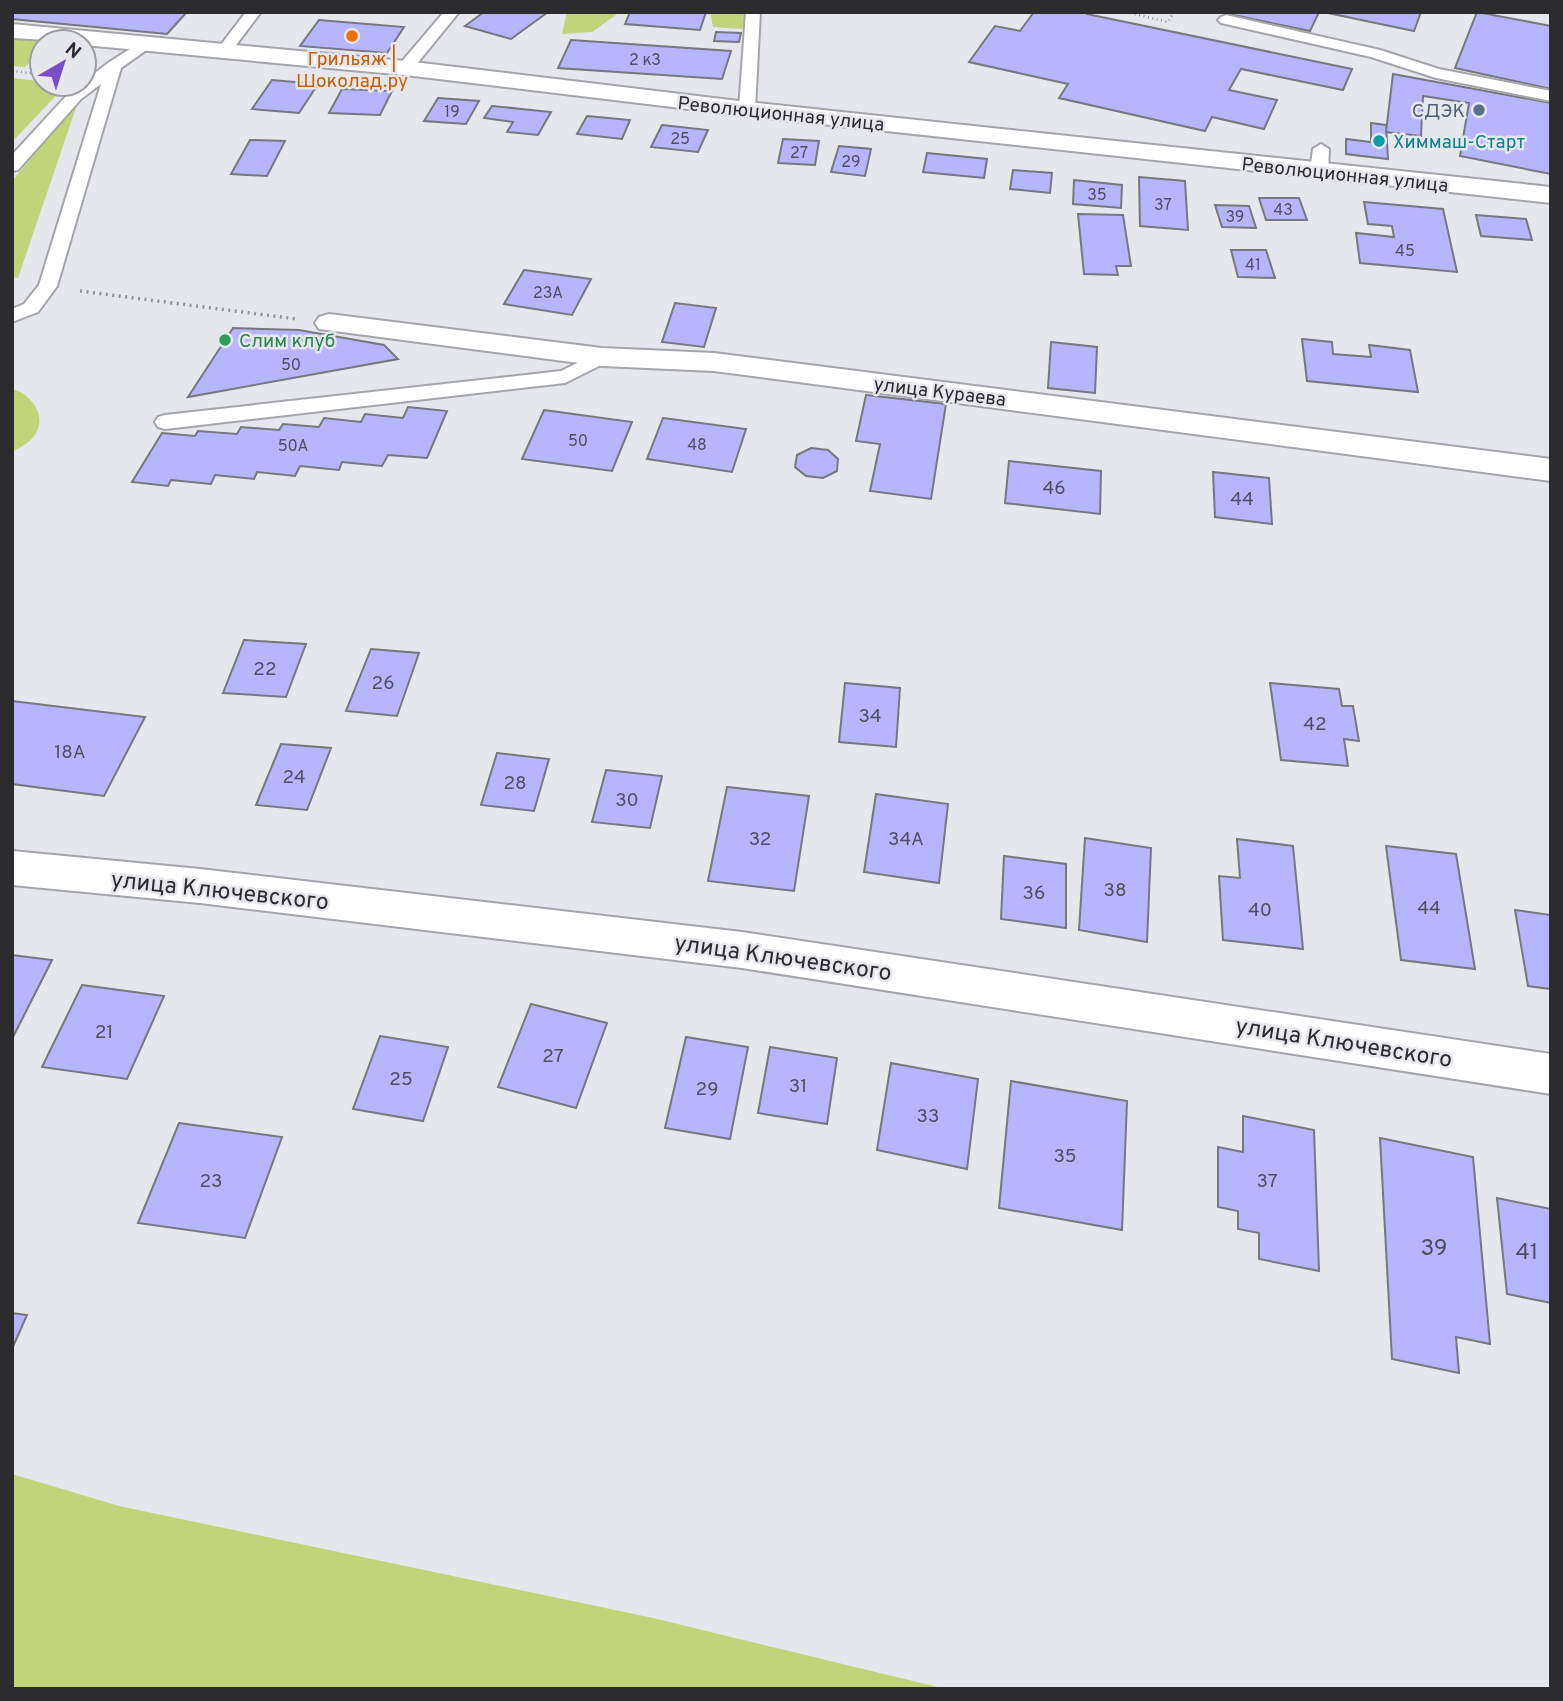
<svg xmlns="http://www.w3.org/2000/svg" width="1563" height="1701" viewBox="0 0 1563 1701" font-family="Overpass,sans-serif">
	<rect width="100%" height="100%" fill="#e6e6ed"/>
	<path fill="#c2d47a" d="M 567,12 L 620,12 L 592,32 L 562,34 Z
		M 710,12 L 746,12 L 747,13 L 742,29 L 713,27 Z
		M 12,38 L 55,42 L 42,42 L 42,53 L 39,53 L 25,67 L 12,66 Z
		M 42,77 L 42,84 L 67,84 L 12,142 L 12,78 L 38,81 Z
		M 78,102 L 18,278 L 12,277 L 12,181 Z
		M 12,389 C 29,393 46,413 37,431 C 33,441 21,447 12,452 Z
		M 12,1474 L 119,1506 L 653,1618 L 946,1689 L 12,1689 Z"/>
	<path fill="#b7b5fe" stroke="#77777d" stroke-width="2" d="M 12,12 L 187,12 L 167,34 L 12,19 Z
		M 484,12 L 548,12 L 511,39 L 465,26 Z
		M 630,12 L 706,12 L 700,30 L 625,24 Z
		M 1034,12 L 1088,12 L 1087,14 L 1352,69 L 1343,90 L 1241,69 L 1229,90 L 1277,100 L 1264,129 L 1212,117 L 1205,131 L 1059,98 L 1068,84 L 969,62 L 995,26 L 1020,31 Z
		M 1219,12 L 1319,12 L 1310,31 Z
		M 1323,12 L 1421,12 L 1414,31 Z
		M 1477,12 L 1551,26 L 1551,89 L 1455,68 Z
		M 319,20 L 404,27 L 387,53 L 300,46 Z
		M 716,32 L 741,33 L 739,42 L 714,41 Z
		M 571,40 L 731,51 L 722,79 L 558,68 Z
		M 1393,74 L 1551,103 L 1551,174 L 1460,156 L 1469,103 L 1423,96 L 1421,136 L 1386,132 Z
		M 272,80 L 318,84 L 299,113 L 252,109 Z
		M 342,89 L 392,91 L 380,115 L 329,113 Z
		M 438,98 L 479,101 L 466,124 L 424,121 Z
		M 492,106 L 551,112 L 538,135 L 507,132 L 513,122 L 484,118 Z
		M 587,116 L 630,120 L 622,139 L 577,134 Z
		M 1371,123 L 1386,125 L 1388,159 L 1346,154 L 1346,139 L 1371,142 Z
		M 662,125 L 708,130 L 698,152 L 651,147 Z
		M 783,139 L 819,141 L 815,165 L 778,163 Z
		M 250,140 L 285,141 L 267,176 L 231,174 Z
		M 839,146 L 871,149 L 865,176 L 831,172 Z
		M 927,153 L 987,159 L 984,178 L 923,172 Z
		M 1013,170 L 1052,173 L 1050,193 L 1010,189 Z
		M 1139,177 L 1185,181 L 1188,230 L 1140,226 Z
		M 1074,180 L 1122,185 L 1121,208 L 1073,204 Z
		M 1259,198 L 1299,198 L 1307,220 L 1266,220 Z
		M 1364,202 L 1443,209 L 1457,272 L 1360,263 L 1356,233 L 1394,237 L 1392,226 L 1368,224 Z
		M 1215,205 L 1249,206 L 1256,228 L 1222,227 Z
		M 1078,214 L 1123,215 L 1131,266 L 1116,266 L 1118,275 L 1084,274 Z
		M 1476,215 L 1526,219 L 1532,240 L 1481,236 Z
		M 1231,250 L 1266,250 L 1275,278 L 1238,277 Z
		M 524,270 L 591,279 L 572,315 L 504,304 Z
		M 675,303 L 716,308 L 704,347 L 662,342 Z
		M 233,328 L 299,330 L 384,345 L 398,359 L 188,397 Z
		M 1302,339 L 1332,342 L 1333,354 L 1371,357 L 1369,345 L 1410,350 L 1418,392 L 1307,381 Z
		M 1051,342 L 1097,347 L 1095,393 L 1048,388 Z
		M 866,395 L 946,404 L 931,499 L 870,491 L 880,444 L 856,441 Z
		M 408,407 L 447,411 L 427,458 L 388,455 L 382,466 L 342,462 L 339,470 L 300,466 L 295,476 L 257,472 L 254,479 L 215,475 L 211,484 L 171,480 L 168,486 L 132,482 L 162,433 L 195,436 L 198,431 L 237,434 L 241,427 L 279,430 L 283,424 L 319,427 L 324,418 L 361,422 L 365,414 L 403,418 Z
		M 544,410 L 632,422 L 612,471 L 522,459 Z
		M 663,418 L 746,429 L 732,472 L 647,459 Z
		M 811,448 L 828,450 L 838,459 L 837,471 L 823,478 L 806,476 L 795,467 L 797,455 Z
		M 1009,461 L 1101,471 L 1100,514 L 1005,503 Z
		M 1213,472 L 1269,478 L 1272,524 L 1215,517 Z
		M 244,640 L 306,644 L 286,697 L 223,693 Z
		M 371,649 L 419,653 L 397,716 L 346,711 Z
		M 845,683 L 900,688 L 896,747 L 839,742 Z
		M 1270,683 L 1339,689 L 1342,706 L 1353,706 L 1359,741 L 1344,739 L 1348,766 L 1281,760 Z
		M 12,701 L 145,717 L 104,796 L 12,784 Z
		M 281,744 L 331,748 L 307,810 L 256,805 Z
		M 497,753 L 549,759 L 534,811 L 481,805 Z
		M 606,770 L 662,776 L 650,828 L 592,822 Z
		M 727,787 L 809,796 L 794,891 L 708,881 Z
		M 876,794 L 948,804 L 939,883 L 864,872 Z
		M 1085,838 L 1151,848 L 1147,942 L 1079,930 Z
		M 1237,839 L 1293,846 L 1303,949 L 1223,940 L 1219,876 L 1240,878 Z
		M 1386,846 L 1456,854 L 1475,969 L 1401,960 Z
		M 1004,856 L 1066,864 L 1066,928 L 1001,919 Z
		M 1515,910 L 1551,915 L 1551,989 L 1528,986 Z
		M 12,955 L 52,960 L 12,1039 Z
		M 82,985 L 164,996 L 127,1079 L 42,1067 Z
		M 531,1004 L 607,1023 L 576,1108 L 498,1087 Z
		M 380,1036 L 448,1047 L 423,1121 L 353,1109 Z
		M 686,1037 L 748,1047 L 730,1139 L 665,1128 Z
		M 770,1047 L 837,1058 L 827,1124 L 758,1113 Z
		M 891,1063 L 978,1079 L 967,1169 L 877,1150 Z
		M 1011,1081 L 1127,1101 L 1122,1230 L 999,1208 Z
		M 1243,1116 L 1314,1130 L 1319,1271 L 1259,1259 L 1259,1233 L 1238,1229 L 1238,1211 L 1218,1207 L 1218,1147 L 1243,1152 Z
		M 179,1123 L 282,1137 L 245,1238 L 138,1223 Z
		M 1380,1138 L 1473,1157 L 1490,1344 L 1456,1337 L 1459,1373 L 1392,1359 Z
		M 1497,1198 L 1551,1209 L 1551,1303 L 1507,1294 Z
		M 12,1313 L 27,1315 L 12,1349 Z"/>
	<g fill="none" stroke-linecap="round" stroke-linejoin="round">
		<defs>
			<path id="service" d="M 246,12 L 261,12 L 230,53 L 220,53 L 217,50 Z
				M 444,12 L 459,12 L 411,71 L 399,71 L 397,68 L 399,65 Z
				M 746,12 L 760,12 L 755,109 L 747,114 L 739,109 Z
				M 1226,15 L 1380,50 L 1439,69 L 1551,91 L 1551,101 L 1436,78 L 1371,57 L 1221,23 L 1218,20 L 1221,17 Z
				M 147,38 L 152,40 L 155,43 L 152,46 L 121,68 L 57,286 L 38,312 L 12,322 L 12,309 L 24,304 L 39,285 L 101,84 L 81,99 L 18,170 L 12,171 L 12,155 L 69,93 L 108,63 Z
				M 1321,144 L 1329,149 L 1328,172 L 1319,177 L 1310,172 L 1313,149 Z
				M 602,351 L 609,353 L 612,357 L 609,361 L 565,383 L 165,429 L 158,427 L 155,422 L 158,417 L 165,415 L 561,371 Z"/>
			<path id="minor" d="M 12,24 L 405,61 L 747,102 L 1551,187 L 1551,203 L 747,116 L 405,75 L 84,45 L 84,42 L 12,38 Z
				M 329,314 L 602,348 L 714,353 L 1551,459 L 1551,481 L 714,371 L 602,366 L 319,329 L 315,323 L 319,317 Z
				M 12,851 L 200,869 L 742,932 L 1551,1054 L 1551,1094 L 742,968 L 200,903 L 12,885 Z"/>
		</defs>
		<use href="#service" stroke="#a4a4ab" stroke-width="4"/>
		<use href="#minor" stroke="#a4a4ab" stroke-width="4"/>
		<path stroke="#919196" stroke-width="2.5" stroke-dasharray="1 3.5" stroke-linecap="butt" d="M 1126,12 L 1168,22 L 1174,12
			M 12,71 L 30,73 L 39,64"/>
		<path stroke="#919196" stroke-width="3.5" stroke-dasharray="2 4.5" stroke-linecap="butt" d="M 80,291 L 297,319"/>
		<use href="#service" fill="#fff" fill-rule="evenodd"/>
		<use href="#minor" fill="#fff" fill-rule="evenodd"/>
	</g>
	<circle fill="#e8710a" stroke="#e6e6ed" stroke-width="2.5" cx="352" cy="36" r="7"/>
	<circle fill="#5c6f8a" stroke="#e6e6ed" stroke-width="2.5" cx="1479" cy="110" r="7"/>
	<circle fill="#0f9aa8" stroke="#e6e6ed" stroke-width="2.5" cx="1379" cy="141" r="7"/>
	<circle fill="#2e9e5b" stroke="#e6e6ed" stroke-width="2.5" cx="225" cy="340" r="7"/>
	<g text-anchor="middle" stroke-width="5" stroke-linejoin="round" paint-order="stroke">
		<g font-size="16" fill="#4f4e63">
			<text x="645" y="65">2 к3</text>
			<text x="452" y="117">19</text>
			<text x="680" y="144">25</text>
			<text x="799" y="158">27</text>
			<text x="851" y="167">29</text>
			<text x="1097" y="200">35</text>
			<text x="1163" y="210">37</text>
			<text x="1283" y="215">43</text>
			<text x="1235" y="222">39</text>
			<text x="1405" y="256">45</text>
			<text x="1253" y="270">41</text>
			<text x="548" y="298">23А</text>
			<text x="291" y="370">50</text>
			<text x="578" y="446">50</text>
			<text x="697" y="450">48</text>
			<text x="293" y="451">50А</text>
		</g>
		<g font-size="19" fill="#c56008" stroke="#e6e6ed">
			<text x="352" y="65">Грильяж |<tspan x="352" dy="22">Шоколад.ру</tspan></text>
		</g>
		<g font-size="19" fill="#4e5e75" stroke="#e6e6ed" text-anchor="end">
			<text x="1465" y="117">СДЭК</text>
		</g>
		<g font-size="19" fill="#2c2c2f" stroke="#e6e6ed">
			<text transform="translate(781 113) rotate(6)" y="7">Революционная улица</text>
			<text transform="translate(1345 174) rotate(6)" y="7">Революционная улица</text>
			<text transform="translate(940 391) rotate(7)" y="7">улица Кураева</text>
		</g>
		<g font-size="19" fill="#0d838f" stroke="#e6e6ed" text-anchor="start">
			<text x="1393" y="148">Химмаш-Старт</text>
		</g>
		<g font-size="19" fill="#27864d" stroke="#e6e6ed" text-anchor="start">
			<text x="239" y="347">Слим клуб</text>
		</g>
		<g font-size="19" fill="#4f4e63">
			<text x="1054" y="494">46</text>
			<text x="1242" y="505">44</text>
			<text x="265" y="675">22</text>
			<text x="383" y="689">26</text>
			<text x="870" y="722">34</text>
			<text x="1315" y="730">42</text>
			<text x="70" y="758">18А</text>
			<text x="294" y="783">24</text>
			<text x="515" y="789">28</text>
			<text x="627" y="806">30</text>
			<text x="760" y="845">32</text>
			<text x="906" y="845">34А</text>
			<text x="1115" y="896">38</text>
			<text x="1034" y="899">36</text>
			<text x="1429" y="914">44</text>
			<text x="1260" y="916">40</text>
			<text x="104" y="1038">21</text>
			<text x="553" y="1062">27</text>
			<text x="401" y="1085">25</text>
			<text x="798" y="1092">31</text>
			<text x="707" y="1095">29</text>
			<text x="928" y="1122">33</text>
			<text x="1065" y="1162">35</text>
			<text x="211" y="1187">23</text>
			<text x="1267" y="1187">37</text>
		</g>
		<g font-size="23" fill="#2c2c2f" stroke="#e6e6ed">
			<text transform="translate(220 890) rotate(6)" y="8">улица Ключевского</text>
			<text transform="translate(783 957) rotate(8)" y="8">улица Ключевского</text>
			<text transform="translate(1344 1042) rotate(9)" y="8">улица Ключевского</text>
		</g>
		<g font-size="23" fill="#4f4e63">
			<text x="1434" y="1255">39</text>
			<text x="1527" y="1259">41</text>
		</g>
	</g>
	<rect width="1563" height="1701" fill="none" stroke="#2c2c2f" stroke-width="28"/>
	<g transform="translate(63 63) rotate(39)"><circle r="33" fill="#e6e6ed" stroke="#9c9ca1" stroke-width="2"/>
	<path d="M0-5L12 26L0 18L-12 26Z" fill="#7b4ec6"/>
	<text y="-10" font-size="19" font-weight="bold" text-anchor="middle" fill="#2c2c2f">N</text>
	</g>
</svg>
